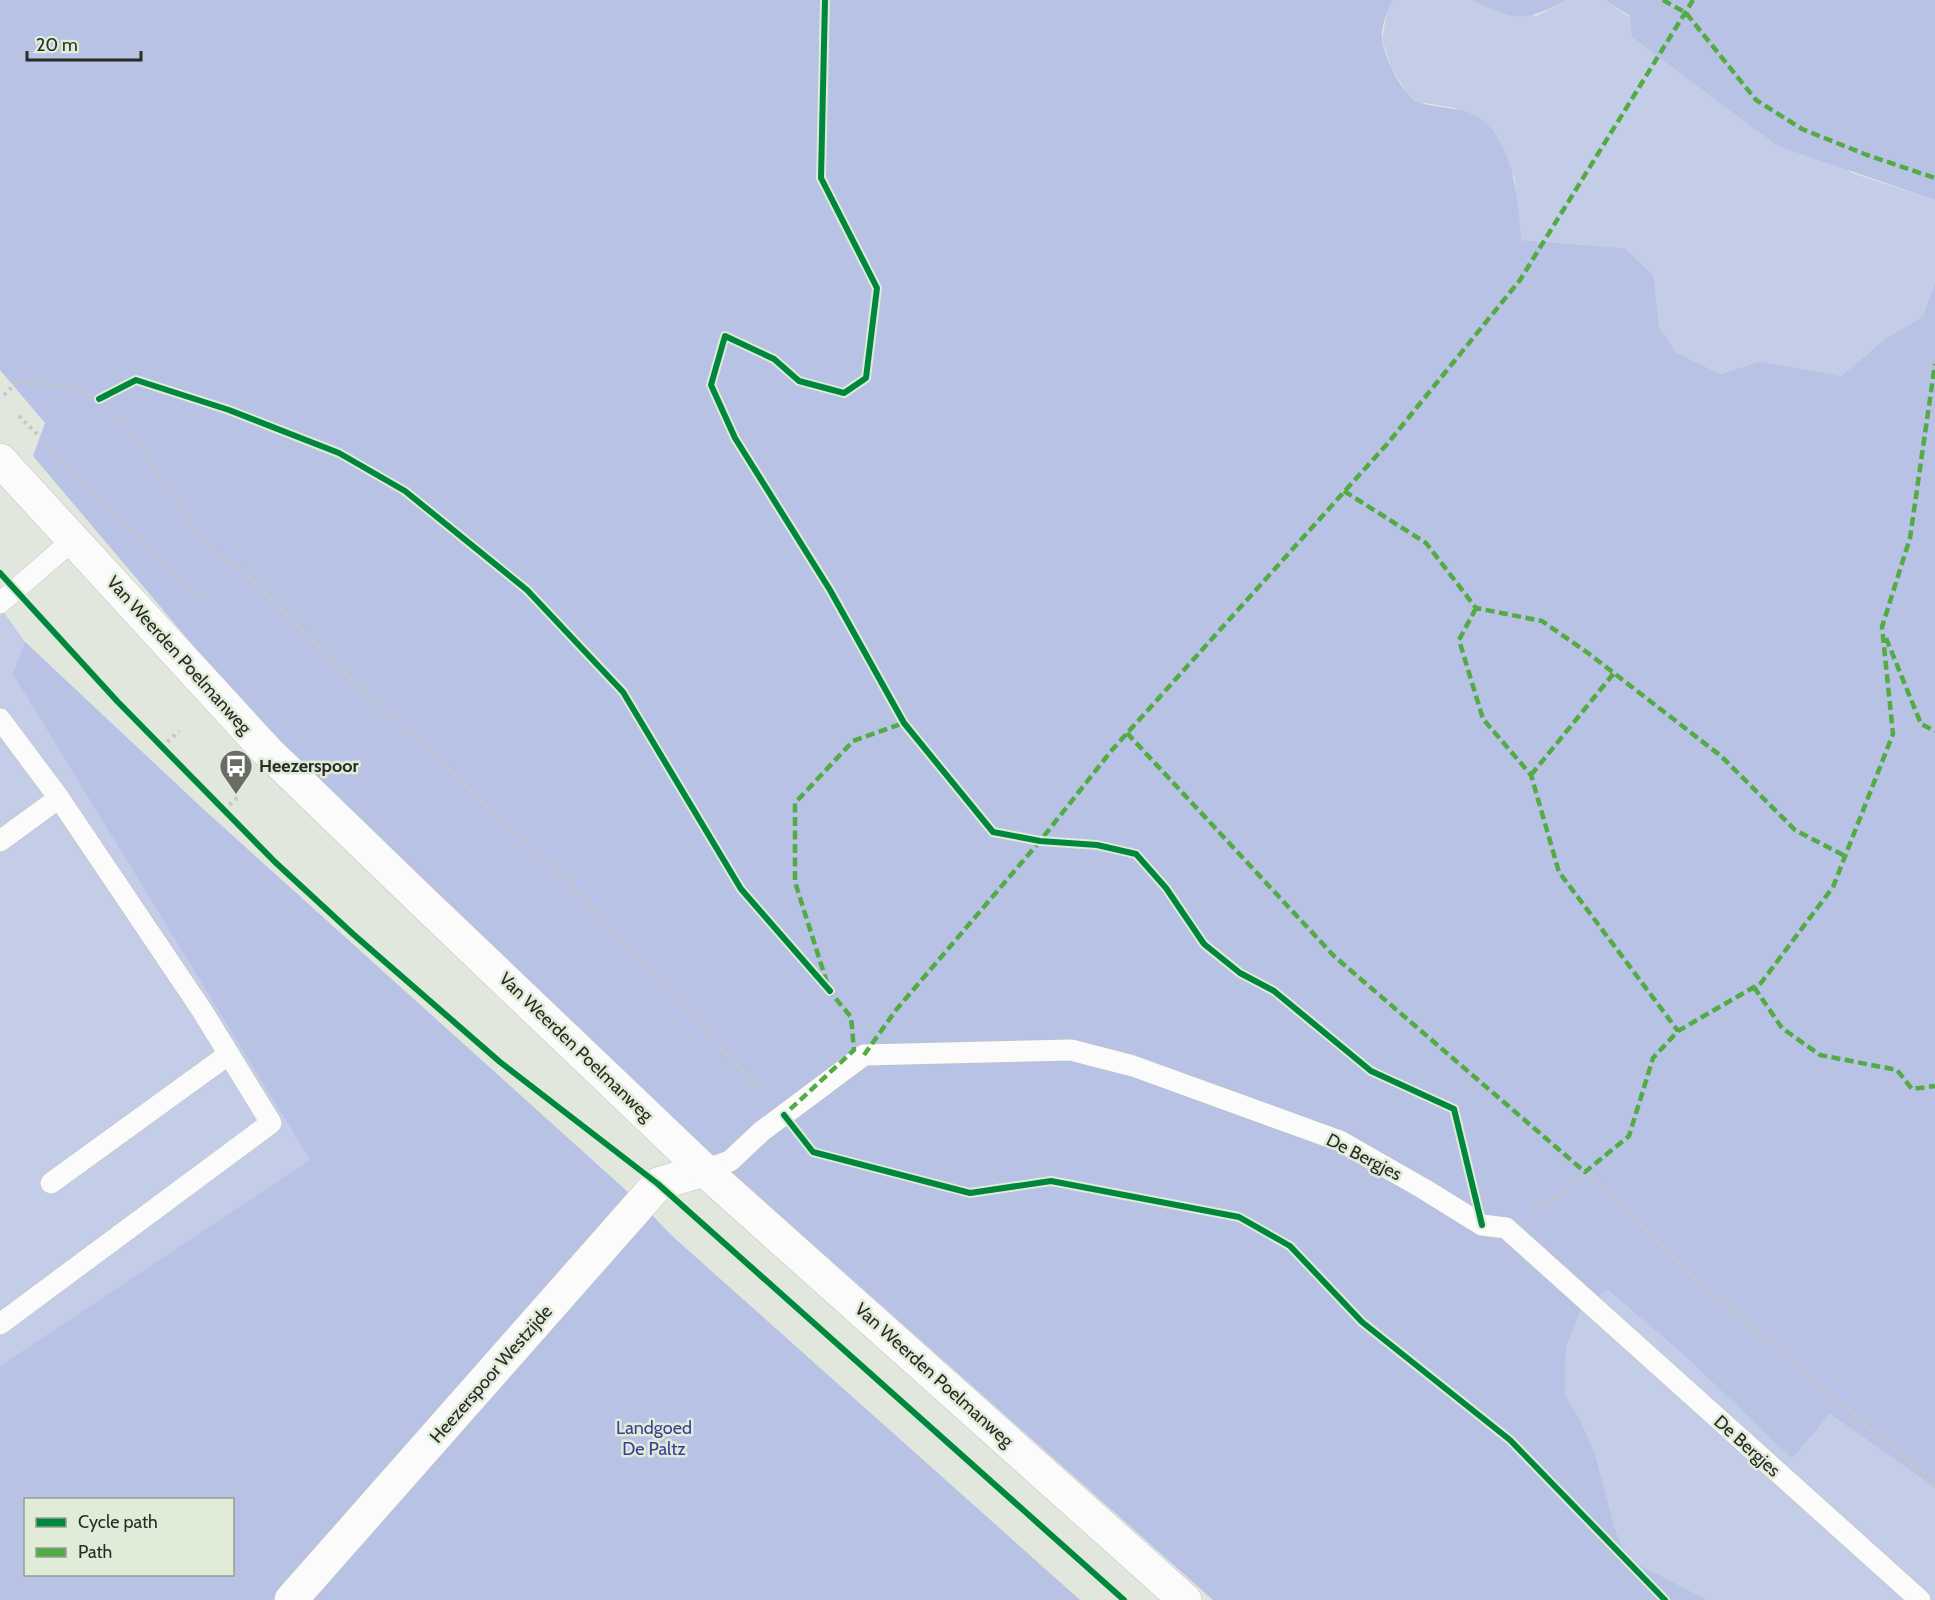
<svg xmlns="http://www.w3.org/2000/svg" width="1935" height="1600" viewBox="0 0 1935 1600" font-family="Cabin,sans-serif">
	<rect width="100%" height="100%" fill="#e1e7dc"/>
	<path fill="#c3cde8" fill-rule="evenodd" d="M 1393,0 L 1471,0 L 1487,7 L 1537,16 L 1566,0 L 1605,0 L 1852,173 L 1935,200 L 1935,282 L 1923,316 L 1885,339 L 1841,376 L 1760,361 L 1721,374 L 1677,353 L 1659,327 L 1654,276 L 1625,248 L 1522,240 L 1514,176 L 1455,108 L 1418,102 L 1408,95 L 1391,67 L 1382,39 L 1387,12 Z
		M 0,607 L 25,642 L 203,809 L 641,1204 L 672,1236 L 1080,1600 L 0,1600 ZM 26,1500 L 232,1500 L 232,1574 L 26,1574 Z
		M 1608,1290 L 1687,1358 L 1792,1459 L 1830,1414 L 1935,1488 L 1935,1600 L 1708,1600 L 1634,1562 L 1624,1550 L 1615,1529 L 1596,1457 L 1565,1395 L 1566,1347 L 1581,1309 Z"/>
	<path fill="#b7c2e5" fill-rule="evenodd" d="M 0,0 L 1393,0 C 1387,11 1381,26 1382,39 C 1384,56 1402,95 1418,102 C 1439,110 1469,105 1487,124 C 1516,156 1517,199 1522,240 L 1625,248 L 1654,276 L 1659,327 L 1677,353 L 1721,374 L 1760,361 L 1841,376 L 1885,339 L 1923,316 L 1935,282 L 1935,1488 L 1830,1414 L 1792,1459 L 1687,1358 L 1608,1290 L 1581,1309 L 1566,1347 L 1565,1395 L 1580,1420 L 1596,1457 L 1615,1529 L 1624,1550 L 1634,1562 L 1708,1600 L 1213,1600 L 730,1171 L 307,780 L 33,456 L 45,423 L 0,370 Z
		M 1471,0 L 1566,0 C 1522,24 1516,20 1471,0 Z
		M 1605,0 L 1935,0 L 1935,200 L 1778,146 L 1632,37 L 1630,16 Z
		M 25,642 L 203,809 L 641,1204 L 672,1236 L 1080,1600 L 0,1600 L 0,1366 L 310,1160 L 13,674 ZM 26,1500 L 232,1500 L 232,1574 L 26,1574 Z"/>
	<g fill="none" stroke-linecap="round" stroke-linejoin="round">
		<defs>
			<path id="service" d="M 0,603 L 74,539
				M 0,719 L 59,798 L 0,841
				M 704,1170 L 730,1161 L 762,1131 L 864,1055 L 1071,1050 L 1133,1066 L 1340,1141 L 1424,1189 L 1482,1225 L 1506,1228 L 1920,1600
				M 51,1183 L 229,1054
				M 0,1324 L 271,1123 L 203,1012 L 59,798"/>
			<path id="minor" d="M 291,1600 L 658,1184 L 704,1170"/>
			<path id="secondary" d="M 0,460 L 267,751 L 419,898 L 704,1170 L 1185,1600"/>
		</defs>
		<use href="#service" stroke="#bfc4bb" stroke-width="22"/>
		<use href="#minor" stroke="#bfc4bb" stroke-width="34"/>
		<use href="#secondary" stroke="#bfc4bb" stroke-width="34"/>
		<path stroke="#c4c7c3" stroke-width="4" stroke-dasharray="3 4.5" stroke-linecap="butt" d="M 4,395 L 17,382 L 67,386 L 99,399 L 128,427 L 201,540 L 246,574 L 330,659 L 564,878 L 763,1093
			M 19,416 L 205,602
			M 162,747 L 179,731
			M 224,810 L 240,795
			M 1533,1212 L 1564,1192 L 1585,1172 L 1694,1277 L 1935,1485"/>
		<use href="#service" stroke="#fafbfa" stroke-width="21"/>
		<use href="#minor" stroke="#fafbfa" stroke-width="33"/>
		<use href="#secondary" stroke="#fafbfa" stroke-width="33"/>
		<path stroke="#53ab44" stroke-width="4.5" stroke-dasharray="9 4.5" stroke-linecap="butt" d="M 1663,0 L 1686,13 L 1756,100 L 1802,129 L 1867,155 L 1935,178
			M 1344,491 L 1426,543 L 1476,608 L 1542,621 L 1588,653 L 1721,756 L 1795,830 L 1845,856
			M 1476,608 L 1459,640 L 1483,719 L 1531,775 L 1559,872 L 1678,1031
			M 1886,638 L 1921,724 L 1935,731
			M 1127,733 L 1334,956 L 1585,1172 L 1629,1136 L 1653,1058 L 1678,1031 L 1761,983 L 1833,887 L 1893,734 L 1882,627 L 1910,538 L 1935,364
			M 1531,775 L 1614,673
			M 827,983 L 795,882 L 795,803 L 853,741 L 904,723
			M 1754,987 L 1782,1028 L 1820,1055 L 1897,1070 L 1912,1089 L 1935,1086
			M 864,1055 L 896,1010 L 1040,841 L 1112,750 L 1388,443 L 1520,280 L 1693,0
			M 787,1119 L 784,1115 L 854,1050 L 851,1017 L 827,988"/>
		<defs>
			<path id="cycleway" d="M 825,0 L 821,178 L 877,288 L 866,378 L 844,393 L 799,381 L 774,359 L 725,336 L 711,385 L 735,438 L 830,590 L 904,723 L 993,832 L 1040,841 L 1097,845 L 1136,854 L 1166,888 L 1204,944 L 1240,973 L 1274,991 L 1371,1071 L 1454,1109 L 1482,1225
				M 99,399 L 136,380 L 229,410 L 339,453 L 405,491 L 527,590 L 623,692 L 741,889 L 830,991
				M 0,573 L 117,701 L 275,862 L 353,934 L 500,1062 L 658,1184 L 1124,1600
				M 784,1115 L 813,1152 L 970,1193 L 1051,1181 L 1239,1217 L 1290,1246 L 1362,1322 L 1510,1440 L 1665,1600"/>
		</defs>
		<use href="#cycleway" stroke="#e0ebd8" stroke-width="10"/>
		<use href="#cycleway" stroke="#00873e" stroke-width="6"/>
	</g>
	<defs>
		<symbol id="bus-pin" viewBox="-11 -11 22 30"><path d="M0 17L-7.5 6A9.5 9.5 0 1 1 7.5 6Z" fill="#696d65" stroke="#e0ebd8"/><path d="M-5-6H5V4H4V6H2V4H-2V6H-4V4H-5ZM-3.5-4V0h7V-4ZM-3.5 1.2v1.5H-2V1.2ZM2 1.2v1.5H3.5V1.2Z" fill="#fff"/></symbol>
	</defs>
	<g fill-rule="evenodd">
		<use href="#bus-pin" x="217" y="747" width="38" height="52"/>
	</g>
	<g text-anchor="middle" stroke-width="5" stroke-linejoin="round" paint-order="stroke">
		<g font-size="18" fill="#282c25" stroke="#e0ebd8">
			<text transform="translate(179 655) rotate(48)" y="6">Van Weerden Poelmanweg</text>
			<text transform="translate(576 1047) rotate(44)" y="6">Van Weerden Poelmanweg</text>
			<text transform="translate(1364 1157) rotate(27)" y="6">De Bergjes</text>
			<text transform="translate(491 1374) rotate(-49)" y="6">Heezerspoor Westzijde</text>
			<text transform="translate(934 1375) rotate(42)" y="6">Van Weerden Poelmanweg</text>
			<text transform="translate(1747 1446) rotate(42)" y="6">De Bergjes</text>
		</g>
		<g font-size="18" font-weight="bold" fill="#282c25" stroke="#e0ebd8" text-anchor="start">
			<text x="259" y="772">Heezerspoor</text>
		</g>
		<g font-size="18" fill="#374095" stroke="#e0ebd8">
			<text x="654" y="1434">Landgoed<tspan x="654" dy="21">De Paltz</tspan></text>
		</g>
	</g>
	<rect x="24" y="1498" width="210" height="78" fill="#e0ebd8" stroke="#969f90" stroke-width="1.5"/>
	<rect x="36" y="1518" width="30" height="9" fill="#00873e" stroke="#969f90" stroke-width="1.5"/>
	<text x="78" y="1528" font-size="18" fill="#282c25">Cycle path</text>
	<rect x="36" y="1548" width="30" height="9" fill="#53ab44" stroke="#969f90" stroke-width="1.5"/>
	<text x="78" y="1558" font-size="18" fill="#282c25">Path</text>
	<path d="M27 51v9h114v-9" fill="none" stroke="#282c25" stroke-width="3"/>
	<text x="36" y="51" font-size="18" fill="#282c25" stroke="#e0ebd8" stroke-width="4.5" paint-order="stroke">20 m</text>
</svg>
